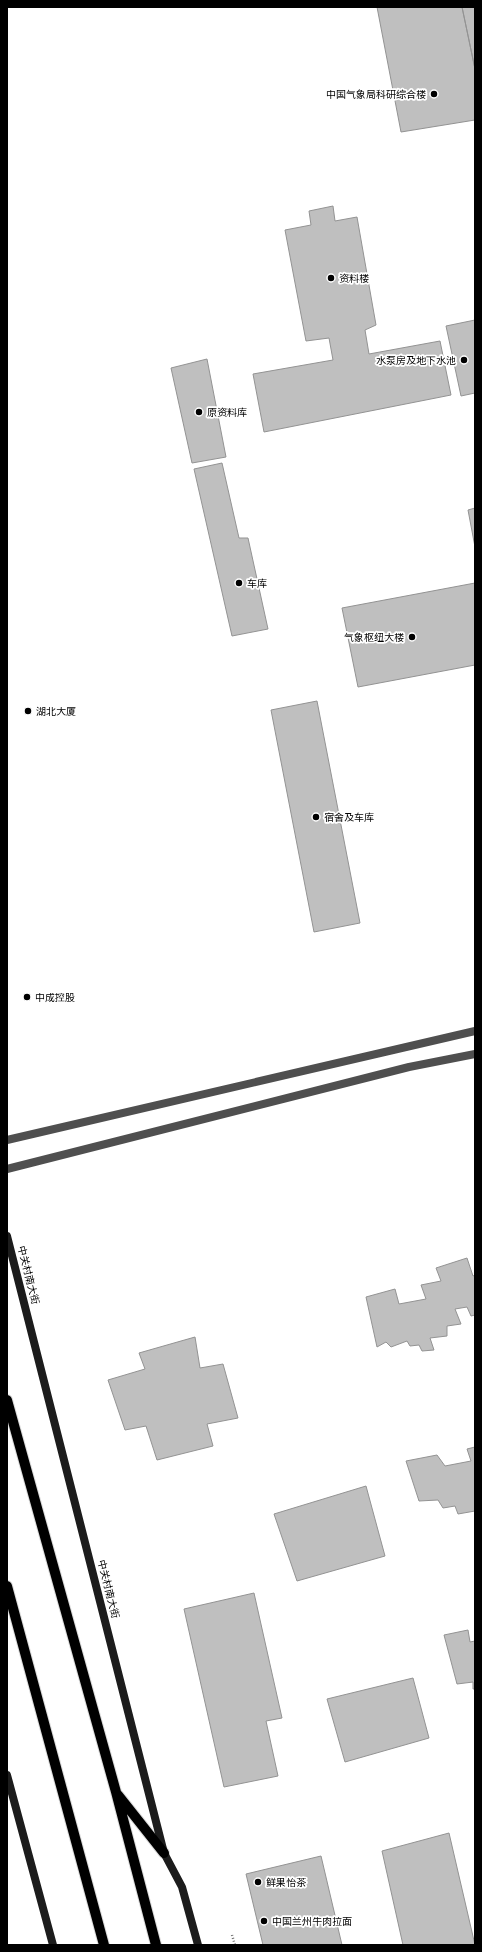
<svg xmlns="http://www.w3.org/2000/svg" width="482" height="1952" viewBox="0 0 482 1952" font-family="Ubuntu,'Noto Sans SC',sans-serif">
	<rect width="100%" height="100%" fill="#fff"/>
	<path fill="#bfbfbf" stroke="#939393" d="M 377,7 L 462,7 L 475,69 L 475,120 L 401,132 Z
		M 462,7 L 475,7 L 475,69 Z
		M 333,206 L 335,221 L 357,217 L 376,325 L 365,330 L 369,354 L 440,341 L 451,395 L 264,432 L 253,374 L 333,360 L 329,338 L 306,341 L 285,230 L 311,225 L 309,211 Z
		M 475,320 L 475,393 L 461,396 L 446,326 Z
		M 207,359 L 226,457 L 192,463 L 171,368 Z
		M 222,463 L 239,538 L 248,538 L 268,629 L 232,636 L 194,469 Z
		M 475,508 L 475,547 L 468,510 Z
		M 475,583 L 475,665 L 358,687 L 342,608 Z
		M 317,701 L 360,923 L 314,932 L 271,710 Z
		M 467,1258 L 473,1276 L 475,1275 L 475,1315 L 471,1316 L 467,1307 L 455,1309 L 461,1324 L 447,1326 L 447,1336 L 430,1338 L 434,1350 L 422,1351 L 419,1345 L 410,1346 L 407,1341 L 391,1347 L 386,1342 L 377,1347 L 366,1297 L 395,1289 L 399,1304 L 426,1299 L 421,1285 L 441,1281 L 436,1268 Z
		M 195,1337 L 200,1368 L 223,1364 L 238,1418 L 207,1424 L 213,1446 L 157,1460 L 146,1426 L 125,1430 L 108,1380 L 145,1369 L 139,1353 Z
		M 475,1447 L 475,1511 L 458,1514 L 455,1506 L 443,1508 L 438,1500 L 419,1501 L 406,1461 L 437,1455 L 445,1466 L 471,1461 L 467,1449 Z
		M 366,1486 L 385,1556 L 297,1581 L 274,1514 Z
		M 254,1593 L 282,1718 L 266,1721 L 278,1776 L 224,1787 L 184,1609 Z
		M 468,1630 L 470,1642 L 475,1641 L 475,1689 L 473,1689 L 473,1682 L 457,1684 L 444,1635 Z
		M 413,1678 L 429,1738 L 345,1762 L 327,1699 Z
		M 449,1833 L 475,1945 L 403,1945 L 382,1851 Z
		M 321,1856 L 342,1945 L 263,1945 L 246,1874 Z"/>
	<g fill="none" stroke-linecap="round" stroke-linejoin="round">
		<defs>
			<path id="primary" d="M 7,1400 L 116,1792 L 156,1945
				M 7,1586 L 104,1945
				M 118,1795 L 164,1853"/>
		</defs>
		<use href="#primary" stroke="#dbdbdb" stroke-width="12"/>
		<path stroke="#717171" stroke-width="2.5" stroke-dasharray="1 2" stroke-linecap="butt" d="M 232,1935 L 235,1945"/>
		<path stroke="#4f4f4f" stroke-width="8" d="M 7,1140 L 475,1031
			M 7,1169 L 409,1067 L 475,1054"/>
		<path stroke="#1c1c1c" stroke-width="8" d="M 7,1236 L 164,1853 L 182,1887 L 198,1945
			M 7,1775 L 53,1945"/>
		<use href="#primary" stroke="#000" stroke-width="10"/>
	</g>
	<g fill="#000" stroke="#fff" stroke-width="1.5">
		<circle cx="434" cy="94" r="4"/>
		<circle cx="331" cy="278" r="4"/>
		<circle cx="464" cy="360" r="4"/>
		<circle cx="199" cy="412" r="4"/>
		<circle cx="239" cy="583" r="4"/>
		<circle cx="412" cy="637" r="4"/>
		<circle cx="28" cy="711" r="4"/>
		<circle cx="316" cy="817" r="4"/>
		<circle cx="27" cy="997" r="4"/>
		<circle cx="258" cy="1882" r="4"/>
		<circle cx="264" cy="1921" r="4"/>
	</g>
	<g text-anchor="middle" stroke-width="3.5" stroke-linejoin="round" paint-order="stroke">
		<g font-size="10" fill="#000" stroke="#fff" text-anchor="start">
			<text x="426" y="98" text-anchor="end">中国气象局科研综合楼</text>
			<text x="339" y="282">资料楼</text>
			<text x="456" y="364" text-anchor="end">水泵房及地下水池</text>
			<text x="207" y="416">原资料库</text>
			<text x="247" y="587">车库</text>
			<text x="404" y="641" text-anchor="end">气象枢纽大楼</text>
			<text x="36" y="715">湖北大厦</text>
			<text x="324" y="821">宿舍及车库</text>
			<text x="35" y="1001">中成控股</text>
			<text x="266" y="1886">鲜果怡茶</text>
			<text x="272" y="1925">中国兰州牛肉拉面</text>
		</g>
		<g font-size="10" fill="#000" stroke="#fff">
			<text transform="translate(29 1275) rotate(76)" y="4">中关村南大街</text>
			<text transform="translate(109 1589) rotate(76)" y="4">中关村南大街</text>
		</g>
	</g>
	<rect width="482" height="1952" fill="none" stroke="#000000" stroke-width="16"/>
</svg>
